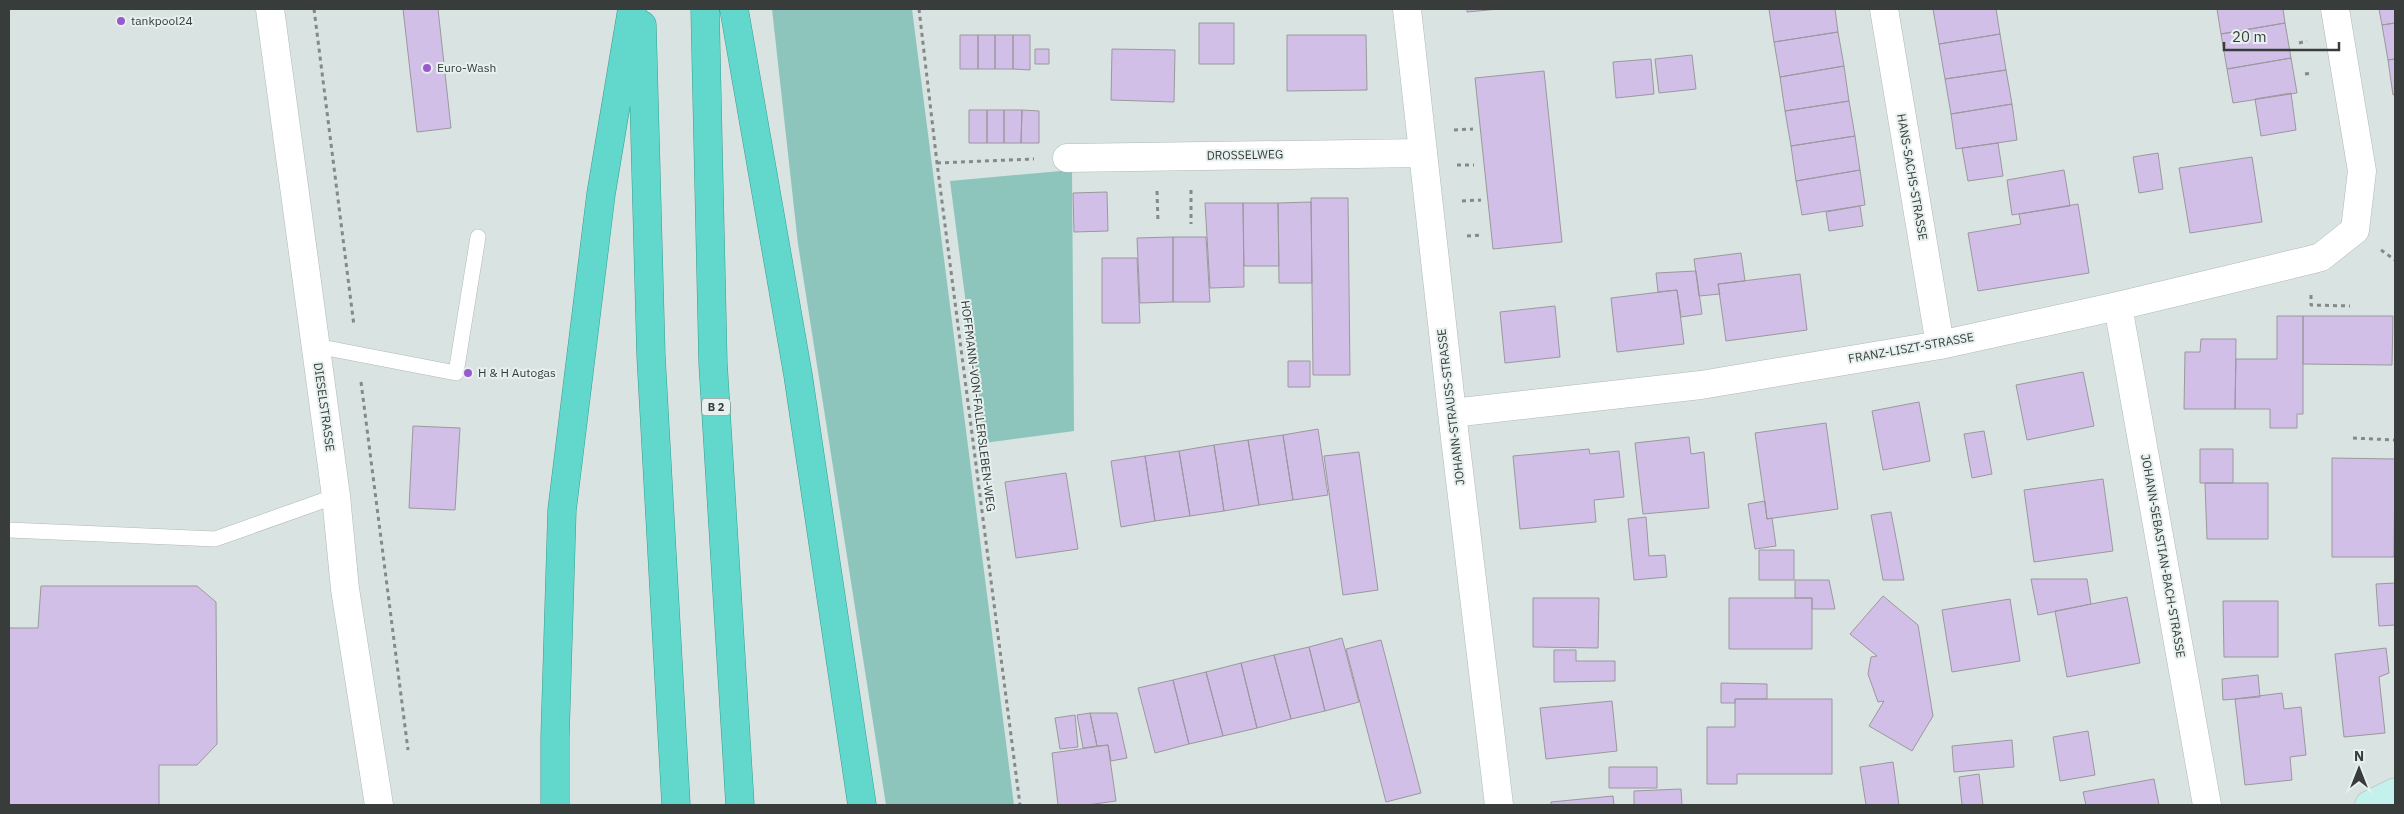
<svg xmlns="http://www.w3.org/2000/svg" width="2404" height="814" viewBox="0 0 2404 814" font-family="'IBM Plex Sans',sans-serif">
	<rect width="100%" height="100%" fill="#d9e3e1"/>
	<path fill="#8dc5bd" d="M 772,9 L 912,9 L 1014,805 L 886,805 L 798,244 Z
		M 1072,170 L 1074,431 L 984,443 L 950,181 Z"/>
	<path fill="#d2bfe8" stroke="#9b989e" d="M 403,9 L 438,9 L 451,128 L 417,132 Z
		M 1467,9 L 1499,9 L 1467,12 Z
		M 1769,9 L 1835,9 L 1838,32 L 1774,42 Z
		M 1933,9 L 1996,9 L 2000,34 L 1939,44 Z
		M 2217,9 L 2283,9 L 2285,23 L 2221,34 Z
		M 2379,9 L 2395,9 L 2395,23 L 2382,25 Z
		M 1199,23 L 1234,23 L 1234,64 L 1199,64 Z
		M 2285,23 L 2291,58 L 2227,69 L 2221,34 Z
		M 2395,23 L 2395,59 L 2388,60 L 2382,25 Z
		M 1838,32 L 1844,66 L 1780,77 L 1774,42 Z
		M 2000,34 L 2006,70 L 1945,79 L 1939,44 Z
		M 960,35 L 978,35 L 978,69 L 960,69 Z
		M 978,35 L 995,35 L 995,69 L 978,69 Z
		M 995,35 L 1013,35 L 1013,69 L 995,69 Z
		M 1013,35 L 1030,35 L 1030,70 L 1013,69 Z
		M 1287,35 L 1366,35 L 1367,90 L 1287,91 Z
		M 1035,49 L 1049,49 L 1049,64 L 1035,64 Z
		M 1112,49 L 1175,50 L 1174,102 L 1111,100 Z
		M 1692,55 L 1696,89 L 1659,93 L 1655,59 Z
		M 2291,58 L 2297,93 L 2233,103 L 2227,69 Z
		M 1651,59 L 1654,94 L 1616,98 L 1613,62 Z
		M 2395,59 L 2395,94 L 2393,95 L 2388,60 Z
		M 1844,66 L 1849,101 L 1785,111 L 1780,77 Z
		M 2006,70 L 2012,104 L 1951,114 L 1945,79 Z
		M 1544,71 L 1562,242 L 1493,249 L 1475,78 Z
		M 2291,93 L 2296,130 L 2261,136 L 2255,99 Z
		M 1849,101 L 1855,136 L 1791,146 L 1785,111 Z
		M 2012,104 L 2017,140 L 1956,149 L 1951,114 Z
		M 969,110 L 987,110 L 987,143 L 969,143 Z
		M 987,110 L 1004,110 L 1004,143 L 987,143 Z
		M 1004,110 L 1022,110 L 1021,143 L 1004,143 Z
		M 1022,110 L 1039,111 L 1039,143 L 1021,143 Z
		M 1855,136 L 1860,170 L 1796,181 L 1791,146 Z
		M 1998,143 L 2003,176 L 1968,181 L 1962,148 Z
		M 2158,153 L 2163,189 L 2139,193 L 2133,157 Z
		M 2252,157 L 2262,222 L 2190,233 L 2179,168 Z
		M 1860,170 L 1865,205 L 1802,215 L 1796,181 Z
		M 2064,170 L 2070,206 L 2012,215 L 2007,180 Z
		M 1107,192 L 1108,231 L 1074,232 L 1073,193 Z
		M 1311,198 L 1348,198 L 1350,375 L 1313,375 Z
		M 1311,202 L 1312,283 L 1279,283 L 1278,203 Z
		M 1205,203 L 1243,203 L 1244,287 L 1210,288 Z
		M 1243,203 L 1278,203 L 1279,266 L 1244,266 Z
		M 2078,204 L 2089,273 L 1978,291 L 1968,233 L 2021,224 L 2019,214 Z
		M 1860,206 L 1863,226 L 1829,231 L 1826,212 Z
		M 1173,237 L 1173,302 L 1140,303 L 1137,238 Z
		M 1173,237 L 1206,237 L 1210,302 L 1173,302 Z
		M 1741,253 L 1745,281 L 1718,284 L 1720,294 L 1699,296 L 1694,259 Z
		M 1102,258 L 1137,258 L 1140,323 L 1102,323 Z
		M 1696,271 L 1702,314 L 1681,317 L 1677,290 L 1658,292 L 1656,273 Z
		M 1800,274 L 1807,330 L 1726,341 L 1718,284 Z
		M 1677,290 L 1684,344 L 1617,352 L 1611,298 Z
		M 1555,306 L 1560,357 L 1505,363 L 1500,312 Z
		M 2277,316 L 2303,316 L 2303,414 L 2297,414 L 2297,428 L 2270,428 L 2270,409 L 2235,409 L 2236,359 L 2277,359 Z
		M 2303,316 L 2393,316 L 2392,365 L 2303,364 Z
		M 2201,339 L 2236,339 L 2235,409 L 2184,409 L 2185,352 L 2200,352 Z
		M 1288,361 L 1310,361 L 1310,387 L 1288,387 Z
		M 2083,372 L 2094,426 L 2027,440 L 2016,385 Z
		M 1919,402 L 1930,461 L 1883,470 L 1872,411 Z
		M 1826,423 L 1838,509 L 1767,519 L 1755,433 Z
		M 413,426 L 460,428 L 455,510 L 409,508 Z
		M 1318,429 L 1328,495 L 1293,500 L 1283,435 Z
		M 1984,431 L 1992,474 L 1972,478 L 1964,434 Z
		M 1283,435 L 1293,500 L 1259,505 L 1248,440 Z
		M 1689,437 L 1691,454 L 1704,452 L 1709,508 L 1643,514 L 1635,443 Z
		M 1248,440 L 1259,505 L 1224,511 L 1214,445 Z
		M 1214,445 L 1224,511 L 1190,516 L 1179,451 Z
		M 1589,449 L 1590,454 L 1619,451 L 1624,497 L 1594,500 L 1596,522 L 1520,529 L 1513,456 Z
		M 2200,449 L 2233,449 L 2233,483 L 2200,483 Z
		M 1179,451 L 1190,516 L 1155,521 L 1145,456 Z
		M 1359,452 L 1378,590 L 1343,595 L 1324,456 Z
		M 1145,456 L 1155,521 L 1121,527 L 1111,461 Z
		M 2332,458 L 2395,459 L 2394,557 L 2332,557 Z
		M 1066,473 L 1078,549 L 1016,558 L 1005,482 Z
		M 2103,479 L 2113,551 L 2034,562 L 2024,490 Z
		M 2205,483 L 2268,483 L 2268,539 L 2207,539 Z
		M 1765,501 L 1767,519 L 1772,518 L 1776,546 L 1755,549 L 1748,504 Z
		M 1891,512 L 1904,580 L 1883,580 L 1871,515 Z
		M 1646,517 L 1649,556 L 1665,555 L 1667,577 L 1634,580 L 1628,519 Z
		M 1759,550 L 1794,550 L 1794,580 L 1759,580 Z
		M 2031,579 L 2087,579 L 2091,604 L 2038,615 Z
		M 1795,580 L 1829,580 L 1835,609 L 1812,609 L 1812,598 L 1795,598 Z
		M 2395,583 L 2395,625 L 2379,626 L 2376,584 Z
		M 41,586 L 197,586 L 216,602 L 217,744 L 197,765 L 159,765 L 159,805 L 9,805 L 9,628 L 38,628 Z
		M 1883,596 L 1918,625 L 1933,716 L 1912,751 L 1869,726 L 1884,701 L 1878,702 L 1868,674 L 1871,657 L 1877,656 L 1850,634 Z
		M 2127,597 L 2140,663 L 2067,677 L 2055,611 Z
		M 1533,598 L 1599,598 L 1598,648 L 1533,647 Z
		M 1729,598 L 1812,598 L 1812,649 L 1729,649 Z
		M 2010,599 L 2020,661 L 1952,672 L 1942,610 Z
		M 2223,601 L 2278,601 L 2278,657 L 2224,657 Z
		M 1342,638 L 1359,702 L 1325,711 L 1309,647 Z
		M 1381,640 L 1421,793 L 1386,802 L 1346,649 Z
		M 1309,647 L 1325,711 L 1291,719 L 1274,655 Z
		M 2386,648 L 2389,673 L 2379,677 L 2385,733 L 2344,737 L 2335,654 Z
		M 1554,650 L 1576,650 L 1576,661 L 1615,661 L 1615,681 L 1554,682 Z
		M 1274,655 L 1291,719 L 1257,728 L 1241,663 Z
		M 1241,663 L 1257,728 L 1223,736 L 1206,672 Z
		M 1206,672 L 1223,736 L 1189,744 L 1173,680 Z
		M 2258,675 L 2260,697 L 2223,700 L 2222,679 Z
		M 1173,680 L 1189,744 L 1155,753 L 1138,688 Z
		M 1721,683 L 1767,684 L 1767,699 L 1735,699 L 1735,703 L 1721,703 Z
		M 2282,693 L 2284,709 L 2301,707 L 2306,755 L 2290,757 L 2292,780 L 2245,785 L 2235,699 Z
		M 1735,699 L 1832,699 L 1832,774 L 1737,774 L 1737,784 L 1707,784 L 1707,727 L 1735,727 Z
		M 1612,701 L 1617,751 L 1546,759 L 1540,708 Z
		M 1090,713 L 1117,713 L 1127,758 L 1111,761 L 1108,745 L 1097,746 Z
		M 1090,713 L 1097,746 L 1083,748 L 1077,715 Z
		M 1075,715 L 1078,747 L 1060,749 L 1055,718 Z
		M 2088,731 L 2095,775 L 2060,781 L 2053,737 Z
		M 2012,740 L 2014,767 L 1954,772 L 1952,746 Z
		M 1108,745 L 1116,801 L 1087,805 L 1058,805 L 1052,753 Z
		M 1893,762 L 1899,805 L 1866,805 L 1860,767 Z
		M 1609,767 L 1657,767 L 1657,788 L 1609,788 Z
		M 1979,774 L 1983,805 L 1962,805 L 1959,777 Z
		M 2154,779 L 2159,805 L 2086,805 L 2083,792 Z
		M 1681,789 L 1682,805 L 1634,805 L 1634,791 Z
		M 1613,796 L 1614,805 L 1551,805 L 1551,802 Z"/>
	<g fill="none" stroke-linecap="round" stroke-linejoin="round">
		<defs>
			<path id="service" d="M 316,346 L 456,373 L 478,237
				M 9,530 L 215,539 L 336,496"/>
			<path id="minor" d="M 270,9 L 336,496 L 345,589 L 379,805
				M 1407,9 L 1452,413 L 1499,805
				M 1884,9 L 1940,345
				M 1067,158 L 1422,153
				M 2118,306 L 2207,805
				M 1452,413 L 1701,385 L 1940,345 L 2118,306 L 2310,260 L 2321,257 L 2355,230 L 2362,171 L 2335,9"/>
			<path id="secondary" d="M 2369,805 L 2395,792"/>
			<path id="trunk" d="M 705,9 L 713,363 L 740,805
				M 734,9 L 798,375 L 862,805
				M 642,25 L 651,356 L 676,805
				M 555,805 L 555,737 L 562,510 L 601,194 L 632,9"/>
		</defs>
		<use href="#service" stroke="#b0b9b8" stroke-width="16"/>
		<use href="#minor" stroke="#b0b9b8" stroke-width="29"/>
		<use href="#secondary" stroke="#b0b9b8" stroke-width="29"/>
		<use href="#trunk" stroke="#3a9c91" stroke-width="29"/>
		<path stroke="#838a89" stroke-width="3" stroke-dasharray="4 4" stroke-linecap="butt" d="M 314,9 L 354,326
			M 919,9 L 937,163 L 1020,805
			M 2299,43 L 2307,41
			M 2305,74 L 2312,73
			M 1454,130 L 1473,129
			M 937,163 L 1034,159
			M 1457,165 L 1474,165
			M 1191,190 L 1191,224
			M 1157,191 L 1158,222
			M 1462,201 L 1481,200
			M 1467,236 L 1481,235
			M 2381,250 L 2395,260
			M 2311,295 L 2311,305 L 2350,306
			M 361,382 L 408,750
			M 2353,438 L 2395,440"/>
		<use href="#service" stroke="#fff" stroke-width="15"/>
		<use href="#minor" stroke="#fff" stroke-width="28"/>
		<use href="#secondary" stroke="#c4f1ec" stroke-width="28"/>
		<use href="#trunk" stroke="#62d8cc" stroke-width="28"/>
	</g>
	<g fill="#9959cf" stroke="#e6f0ee" stroke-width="2">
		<circle cx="121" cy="21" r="5"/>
		<circle cx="427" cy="68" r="5"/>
		<circle cx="468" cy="373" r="5"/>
	</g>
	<g text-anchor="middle" stroke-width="4" stroke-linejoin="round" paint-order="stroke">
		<rect fill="#e6f0ee" stroke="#6c7271" stroke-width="1" x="702" y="398.5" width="28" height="17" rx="4"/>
		<g font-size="11" font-weight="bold" fill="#383c3b">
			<text x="716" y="411">B 2</text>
		</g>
		<g font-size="12" fill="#383c3b" stroke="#e6f0ee" text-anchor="start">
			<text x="131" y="25">tankpool24</text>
			<text x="437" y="72">Euro-Wash</text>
			<text x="478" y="377">H &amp; H Autogas</text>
		</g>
		<g font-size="12" fill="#383c3b" stroke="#e6f0ee">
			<text transform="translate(1245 155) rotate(-1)" y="4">DROSSELWEG</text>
			<text transform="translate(1912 177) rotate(80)" y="4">HANS-SACHS-STRASSE</text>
			<text transform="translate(1911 348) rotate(-10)" y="4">FRANZ-LISZT-STRASSE</text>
			<text transform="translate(978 406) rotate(83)" y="4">HOFFMANN-VON-FALLERSLEBEN-WEG</text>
			<text transform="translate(324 407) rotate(82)" y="4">DIESELSTRASSE</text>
			<text transform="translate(1451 407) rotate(-97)" y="4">JOHANN-STRAUSS-STRASSE</text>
			<text transform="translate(2163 556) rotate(80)" y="4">JOHANN-SEBASTIAN-BACH-STRASSE</text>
		</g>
	</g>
	<rect width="2404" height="814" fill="none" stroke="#383c3b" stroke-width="20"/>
	<g transform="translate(2359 769)" stroke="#e6f0ee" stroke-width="4" paint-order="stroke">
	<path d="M0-4L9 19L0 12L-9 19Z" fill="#383c3b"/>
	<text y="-8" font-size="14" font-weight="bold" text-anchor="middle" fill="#383c3b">N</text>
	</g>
	<path d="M2224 42v8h115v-8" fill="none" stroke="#383c3b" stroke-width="2.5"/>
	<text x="2232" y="42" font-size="15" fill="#383c3b" stroke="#e6f0ee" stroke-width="4" paint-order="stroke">20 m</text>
</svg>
